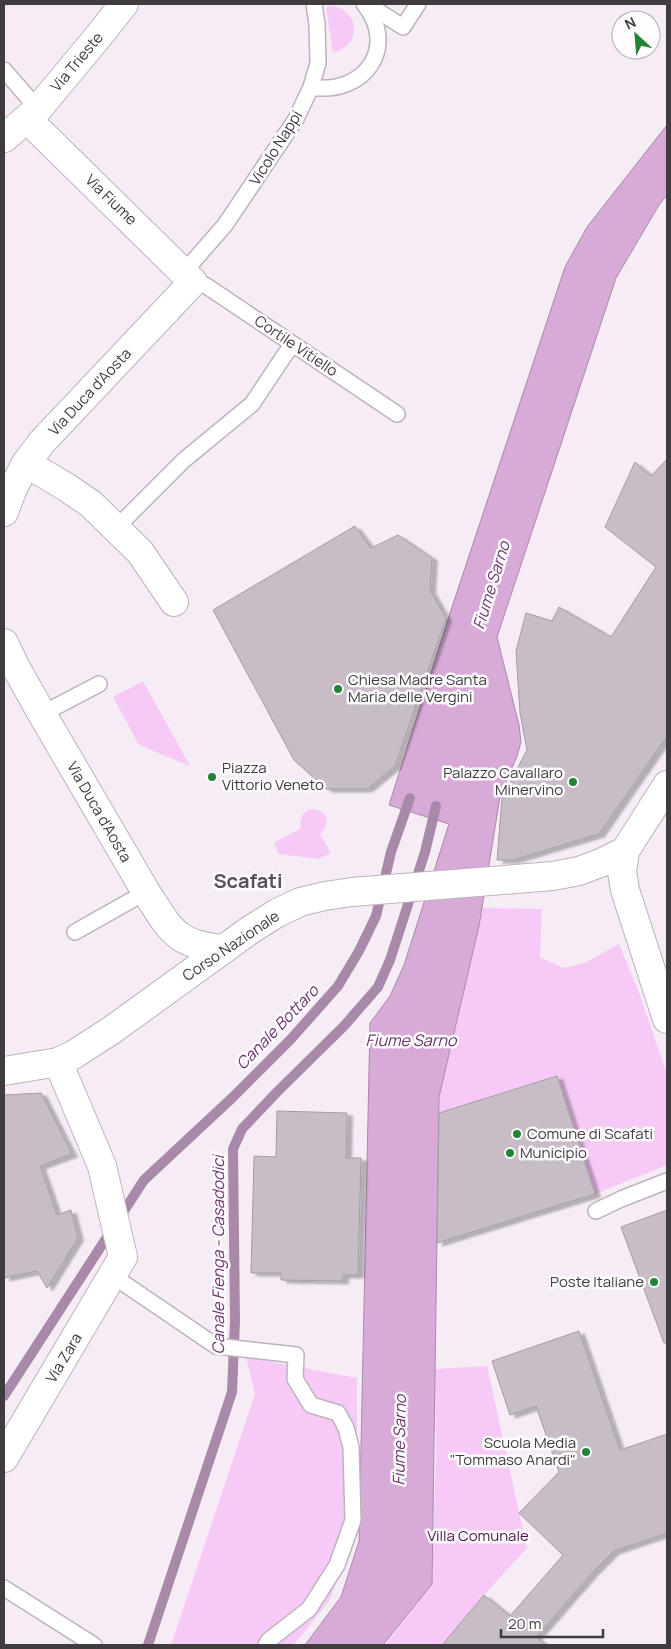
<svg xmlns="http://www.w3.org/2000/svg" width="671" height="1649" viewBox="0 0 671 1649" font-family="Manrope,sans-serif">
	<defs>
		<filter id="shadow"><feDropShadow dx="5.5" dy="3" stdDeviation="1" flood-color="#0004"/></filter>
	</defs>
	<rect width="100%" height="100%" fill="#f6ecf6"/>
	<path fill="#f6c9f6" d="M 334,6 C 362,14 360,46 333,53 L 326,7 Z
		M 143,681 L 190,766 L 139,745 L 113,697 Z
		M 309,809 C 326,808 333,822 320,834 L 331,853 L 319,859 L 279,854 L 274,843 L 301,828 C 299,819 302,814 309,809 Z
		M 481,908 L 542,909 L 540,957 L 563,968 L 585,963 L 619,944 L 638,990 L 667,1074 L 667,1165 L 595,1194 L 556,1076 L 439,1113 L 439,1097 L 479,926 Z
		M 246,1357 L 357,1378 L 357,1530 L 329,1601 L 294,1645 L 171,1645 L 255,1394 Z
		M 487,1366 L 527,1548 L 484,1595 L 442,1645 L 385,1645 L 432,1584 L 436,1448 L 435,1369 Z"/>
	<path fill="#d7aad7" stroke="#a989a9" d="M 667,125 L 667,195 L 659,205 L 616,278 L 497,637 L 519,725 L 521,742 L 517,756 L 500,797 L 479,926 L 439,1097 L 432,1584 L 383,1645 L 305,1645 L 341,1597 L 359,1541 L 370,1023 L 390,996 L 404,965 L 449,824 L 389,805 L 451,610 L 565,267 L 587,227 Z"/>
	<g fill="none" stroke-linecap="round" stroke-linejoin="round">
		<path stroke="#a989a9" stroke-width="10" d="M 4,1396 L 144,1180 L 232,1098 L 291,1039 L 338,986 L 359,951 L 376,916 L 391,852 L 410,798
			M 148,1645 L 232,1392 L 235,1321 L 233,1149 L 242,1129 L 277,1092 L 344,1026 L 378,987 L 390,960 L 425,852 L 436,806"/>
	</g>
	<path fill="#c6bdc6" stroke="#a59ca5" filter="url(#shadow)" d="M 667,459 L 667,736 L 599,834 L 513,860 L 497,860 L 502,798 L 527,750 L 520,713 L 516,651 L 526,613 L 552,621 L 559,607 L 611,637 L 656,567 L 605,527 L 635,462 L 651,476 Z
		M 355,526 L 371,548 L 398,535 L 432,558 L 430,590 L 446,618 L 395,766 L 367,789 L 326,789 L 294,760 L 213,610 Z
		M 557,1076 L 595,1194 L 437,1243 L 439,1113 Z
		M 41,1093 L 72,1154 L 40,1166 L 57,1215 L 71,1210 L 78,1238 L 47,1288 L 37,1271 L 4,1278 L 4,1095 Z
		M 277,1111 L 347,1113 L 346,1158 L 361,1158 L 358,1275 L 343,1275 L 343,1281 L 281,1280 L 281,1273 L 251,1273 L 254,1156 L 276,1157 Z
		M 667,1210 L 667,1343 L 664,1343 L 621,1227 Z
		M 579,1331 L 620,1450 L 667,1434 L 667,1533 L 614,1551 L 592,1573 L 536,1637 L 546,1645 L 442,1645 L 484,1595 L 510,1616 L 563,1555 L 519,1513 L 559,1472 L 536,1406 L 510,1415 L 492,1361 Z"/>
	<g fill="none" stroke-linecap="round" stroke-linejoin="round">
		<defs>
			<path id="lane" d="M 367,4 L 403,27 L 418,4
				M 4,70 L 38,109
				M 311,87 C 364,96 399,47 364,4
				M 184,272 L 225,225 L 296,119 L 311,87 L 318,63 L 317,24 L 314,4
				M 193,282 L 205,285 L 397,414
				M 116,528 L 184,460 L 252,404 L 286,353 L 294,345
				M 42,714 L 99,684
				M 75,932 L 146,892
				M 596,1211 L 621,1199 L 667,1181
				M 113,1276 L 216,1346 L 296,1355 L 295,1379 L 311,1405 L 338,1413 L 346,1428 L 351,1447 L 353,1520 L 337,1565 L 309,1609 L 268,1641 L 266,1645
				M 4,1588 L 94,1645"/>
			<path id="street" d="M 4,138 L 38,109 L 97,38 L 124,4
				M 26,463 L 66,487 L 91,504 L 140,552 L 174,602
				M 4,512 L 13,488 L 26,463 L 42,442 L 193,282 L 27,119
				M 4,643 L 15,666 L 42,714 L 146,892 C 170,929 175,945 223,949
				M 625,851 L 622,872 L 625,890 L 667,1019
				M 4,1458 L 123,1257 L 102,1166 L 58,1062"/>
			<path id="secondary" d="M 4,1071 L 58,1062 L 73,1055 L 112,1030 L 250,930 L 277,913 L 300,902 L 325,896 L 352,892 L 553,876 L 579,871 L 603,862 L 625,851 L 667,785"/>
		</defs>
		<use href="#lane" stroke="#bcb3bc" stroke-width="18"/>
		<use href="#street" stroke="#bcb3bc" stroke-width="30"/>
		<use href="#secondary" stroke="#bcb3bc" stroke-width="30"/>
		<use href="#lane" stroke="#fff" stroke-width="15"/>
		<use href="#street" stroke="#fff" stroke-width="28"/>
		<use href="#secondary" stroke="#fff" stroke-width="28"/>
	</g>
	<g fill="#218437" stroke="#fefcfe" stroke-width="2">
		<circle cx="338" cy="689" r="5"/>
		<circle cx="212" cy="777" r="5"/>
		<circle cx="573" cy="782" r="5"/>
		<circle cx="517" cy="1134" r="5"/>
		<circle cx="510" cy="1153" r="5"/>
		<circle cx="654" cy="1282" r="5"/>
		<circle cx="586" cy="1452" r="5"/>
	</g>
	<g text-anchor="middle" stroke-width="5" stroke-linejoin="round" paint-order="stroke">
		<g font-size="15" fill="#3f3b3f" stroke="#fefcfe">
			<text transform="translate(77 62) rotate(-50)" y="5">Via Trieste</text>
			<text transform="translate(276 148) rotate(-58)" y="5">Vicolo Nappi</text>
			<text transform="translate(111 200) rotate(44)" y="5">Via Fiume</text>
			<text transform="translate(296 346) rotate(34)" y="5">Cortile Vitiello</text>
			<text transform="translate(90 392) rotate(-47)" y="5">Via Duca d'Aosta</text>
			<text transform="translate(99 812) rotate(60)" y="5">Via Duca d'Aosta</text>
			<text transform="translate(231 946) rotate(-34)" y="5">Corso Nazionale</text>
			<text transform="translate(64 1358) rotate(-59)" y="5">Via Zara</text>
		</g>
		<g font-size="15" fill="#3f3b3f" stroke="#fefcfe" text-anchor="start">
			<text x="348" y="685">Chiesa Madre Santa<tspan x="348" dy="17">Maria delle Vergini</tspan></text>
			<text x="222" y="773">Piazza<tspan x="222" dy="17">Vittorio Veneto</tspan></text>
			<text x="563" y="778" text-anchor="end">Palazzo Cavallaro<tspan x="563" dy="17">Minervino</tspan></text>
			<text x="527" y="1139">Comune di Scafati</text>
			<text x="520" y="1158">Municipio</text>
			<text x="644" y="1287" text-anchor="end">Poste Italiane</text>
			<text x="576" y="1448" text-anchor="end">Scuola Media<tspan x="576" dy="17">"Tommaso Anardi"</tspan></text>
		</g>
		<g font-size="15" fill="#49134b" stroke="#fefcfe">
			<text x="478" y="1541">Villa Comunale</text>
		</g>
		<g font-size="16" font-style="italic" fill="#6b356d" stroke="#fefcfe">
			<text transform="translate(491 585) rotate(-73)" y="6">Fiume Sarno</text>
			<text transform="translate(277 1027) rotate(-46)" y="6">Canale Bottaro</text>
			<text x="411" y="1046">Fiume Sarno</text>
			<text transform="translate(218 1255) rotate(-90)" y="6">Canale Fienga - Casadodici</text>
			<text transform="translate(399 1440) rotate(-89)" y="6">Fiume Sarno</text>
		</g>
		<g font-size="20" font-weight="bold" fill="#585058" stroke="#fefcfe">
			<text x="248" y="888">Scafati</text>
		</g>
	</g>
	<rect width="671" height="1649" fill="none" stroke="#3f3b3f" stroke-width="10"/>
	<g transform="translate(636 35) rotate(334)"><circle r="24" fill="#fefcfe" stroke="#b2afb2"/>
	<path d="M0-4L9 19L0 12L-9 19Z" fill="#218437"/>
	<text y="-8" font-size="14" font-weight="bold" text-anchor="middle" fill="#3f3b3f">N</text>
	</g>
	<path d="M501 1629v8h102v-8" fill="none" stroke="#3f3b3f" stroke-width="2.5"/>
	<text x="508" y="1629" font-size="15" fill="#3f3b3f" stroke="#fefcfe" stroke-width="4" paint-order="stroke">20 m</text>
</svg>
